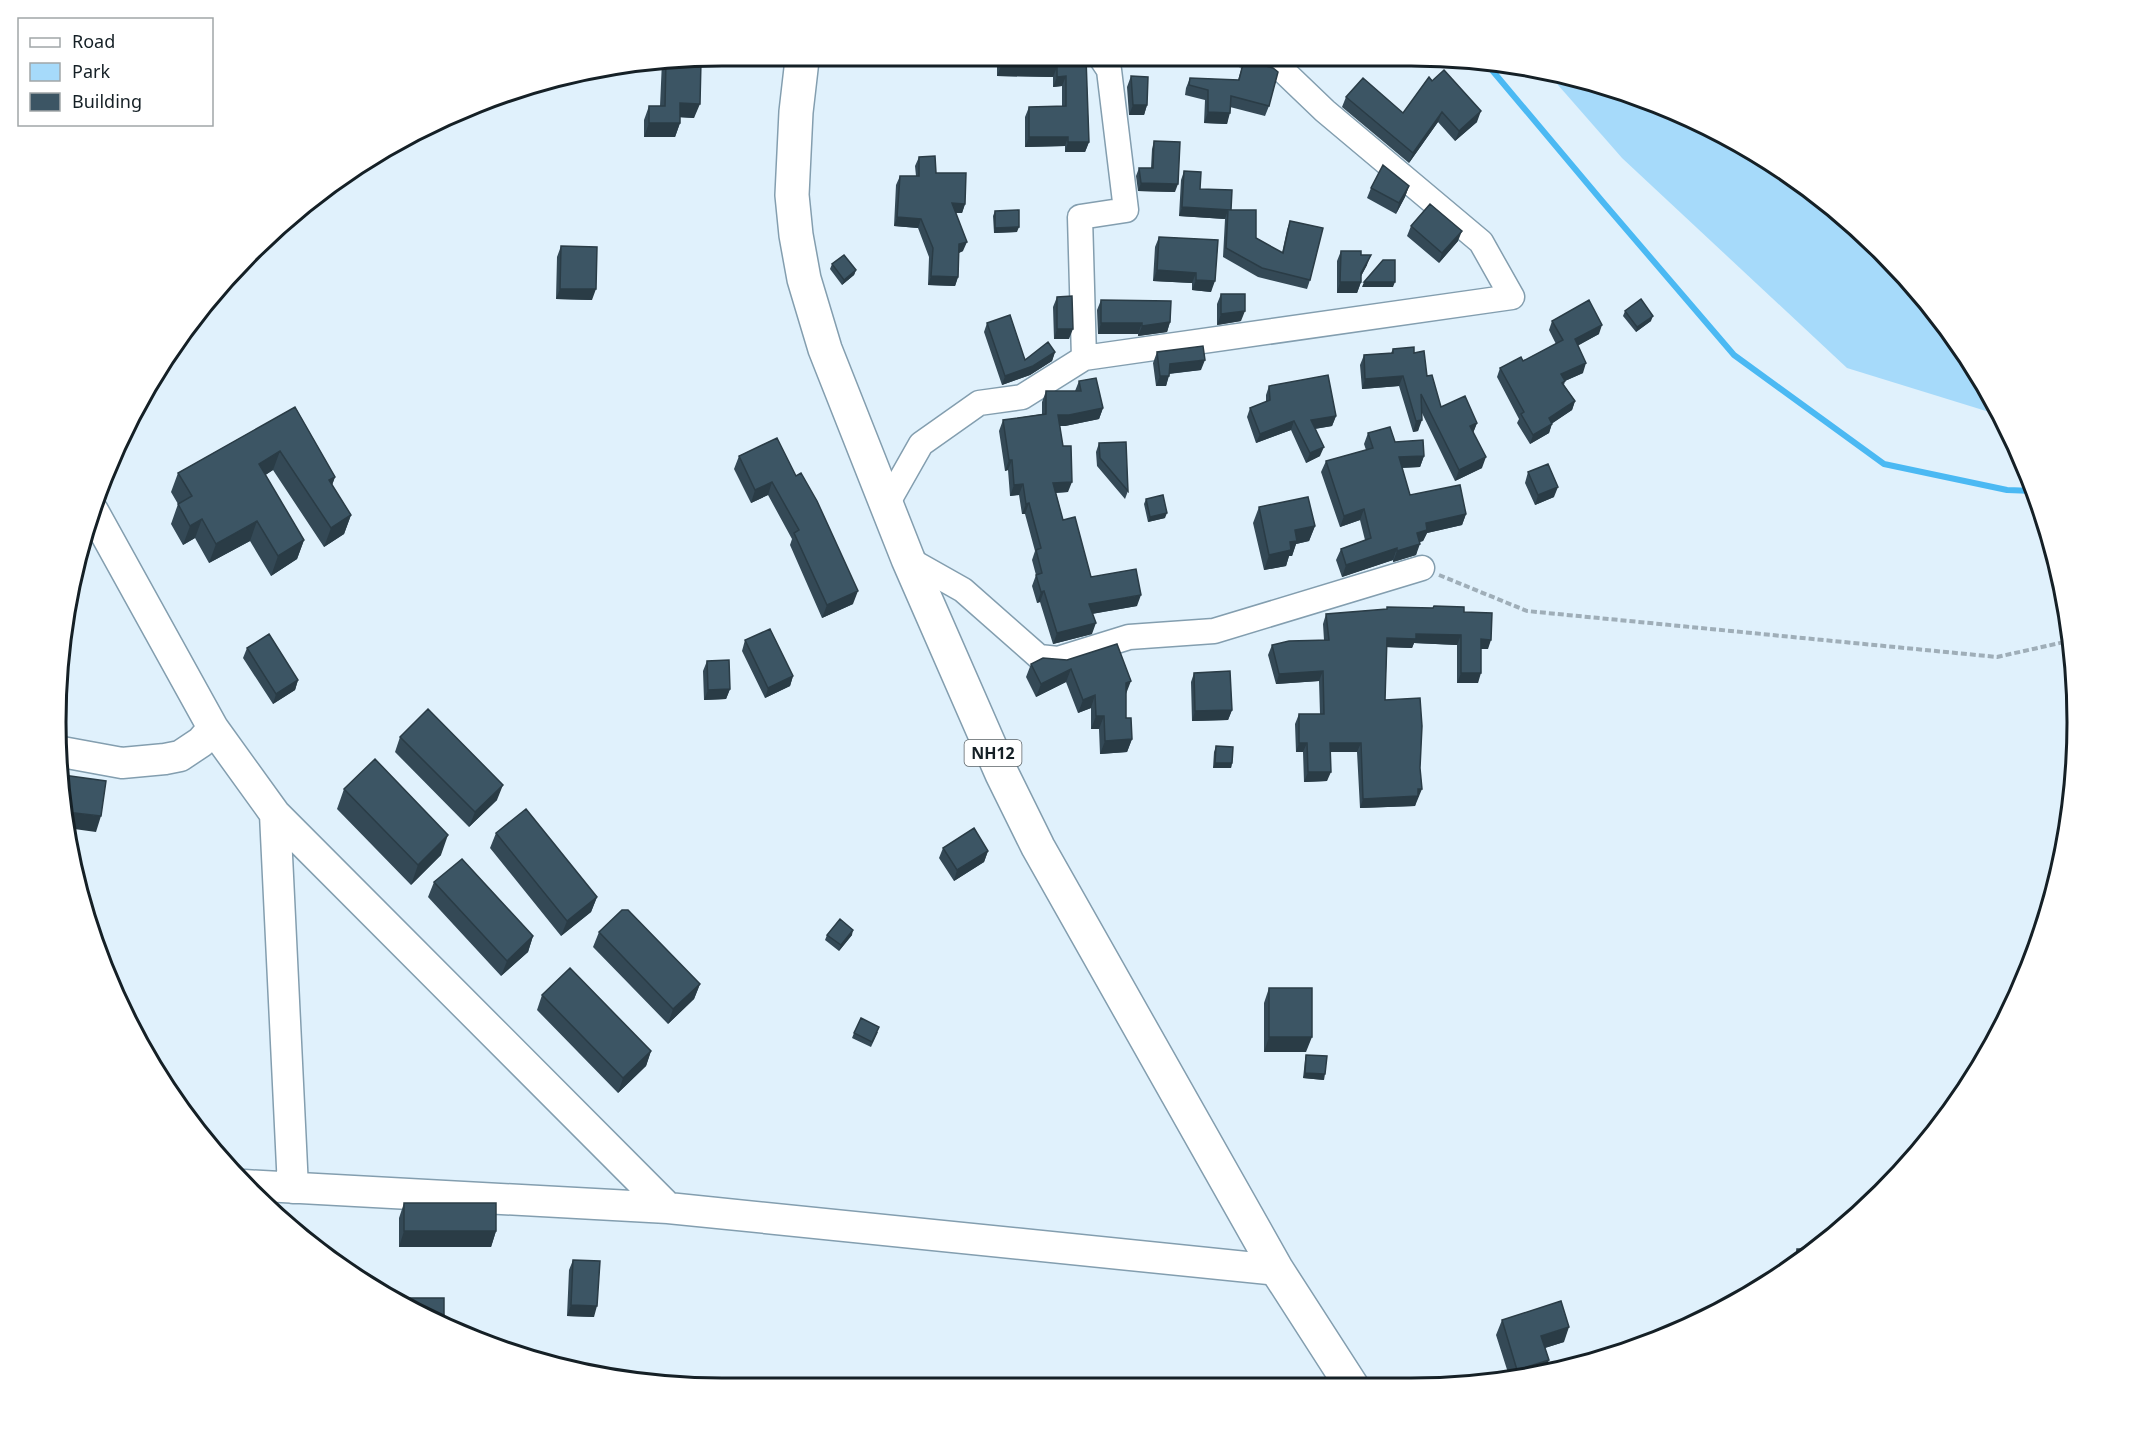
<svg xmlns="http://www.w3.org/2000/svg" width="2133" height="1444" viewBox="0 0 2133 1444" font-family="'Noto Sans',sans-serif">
	<rect width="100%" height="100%" fill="#e0f1fc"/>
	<path fill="#a6dafa" d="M 1544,69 L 1706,124 L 1782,168 L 1882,250 L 1965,351 L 1999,415 L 1847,368 L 1622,158 Z"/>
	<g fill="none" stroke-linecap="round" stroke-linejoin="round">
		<path stroke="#4bb9f3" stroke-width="6" d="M 1486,63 L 1602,201 L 1734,355 L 1884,464 L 2007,490 L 2034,491"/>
		<defs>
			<path id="minor" d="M 1084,358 L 1512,297 L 1481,242 L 1325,111 L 1277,65 L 1248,57
				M 887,504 L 921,444 L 979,403 L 1022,397 L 1084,358 L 1080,217 L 1126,210 L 1109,70 L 1101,58
				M 908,559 L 963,590 L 1039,657 L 1058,659 L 1129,637 L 1214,631 L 1422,568"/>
			<path id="tertiary" d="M 93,511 L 213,728 L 275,814 L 293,1188
				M 62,752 L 122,763 L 165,759 L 180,756 L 201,742 L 213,728
				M 275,814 L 668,1208
				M 244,1185 L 668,1208 L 1277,1270"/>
			<path id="trunk" d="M 802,60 L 796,112 L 792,195 L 796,235 L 804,279 L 825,349 L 908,559 L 1002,774 L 1038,847 L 1277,1270 L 1353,1388"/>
		</defs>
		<use href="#minor" stroke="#839eaf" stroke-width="27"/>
		<use href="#tertiary" stroke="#839eaf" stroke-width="33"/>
		<use href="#trunk" stroke="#839eaf" stroke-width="36"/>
		<path stroke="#9faeb8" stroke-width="4" stroke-dasharray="6 3" stroke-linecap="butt" d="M 1439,575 L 1527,611 L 1997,657 L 2069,641"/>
		<use href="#minor" stroke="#fff" stroke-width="24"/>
		<use href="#tertiary" stroke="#fff" stroke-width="30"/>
		<use href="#trunk" stroke="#fff" stroke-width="33"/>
	</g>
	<path fill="#344956" d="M 1086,58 L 1089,142 L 1085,152 L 1065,152 L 1065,146 L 1025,147 L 1025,117 L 1029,107 L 1062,106 L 1062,86 L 1053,87 L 1053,77 L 997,76 L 997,59 Z
		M 1244,60 L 1269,106 L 1265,116 L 1230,107 L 1227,124 L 1204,123 L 1205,100 L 1185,95 L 1186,88 L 1190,78 L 1238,80 Z
		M 662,61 L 701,61 L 694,118 L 680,117 L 680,123 L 675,137 L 644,137 L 644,120 L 649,106 L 660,106 Z
		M 1131,76 L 1147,105 L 1144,115 L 1129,115 L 1127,87 Z
		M 1429,77 L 1477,122 L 1455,141 L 1438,122 L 1409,163 L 1342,107 L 1346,97 L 1403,113 Z
		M 1154,141 L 1175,192 L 1138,191 L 1136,176 L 1139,168 L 1151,168 L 1152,149 Z
		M 919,157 L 936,173 L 965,204 L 962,213 L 956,213 L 963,251 L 959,253 L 958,277 L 955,286 L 928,285 L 929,257 L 918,228 L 894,226 L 896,185 L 900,176 L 916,176 L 915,166 Z
		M 1184,171 L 1200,189 L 1231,210 L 1256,238 L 1282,253 L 1287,230 L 1290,221 L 1310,280 L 1307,289 L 1258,277 L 1223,257 L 1225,219 L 1179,216 L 1181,180 Z
		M 1409,186 L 1405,197 L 1396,214 L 1367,198 L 1371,188 Z
		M 995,211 L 1017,232 L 994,233 L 993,216 Z
		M 1411,226 L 1458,241 L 1439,263 L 1407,236 Z
		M 1159,237 L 1218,240 L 1211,292 L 1192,290 L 1192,283 L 1153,281 L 1155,247 Z
		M 561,246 L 592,300 L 556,299 L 557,257 Z
		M 1341,251 L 1367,265 L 1361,276 L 1361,282 L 1357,293 L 1337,293 L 1337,261 Z
		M 832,264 L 856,270 L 854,275 L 842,285 L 830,269 Z
		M 1221,294 L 1241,321 L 1217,325 L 1217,304 Z
		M 1057,297 L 1069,339 L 1054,339 L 1053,307 Z
		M 1101,300 L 1170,322 L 1167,332 L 1138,336 L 1138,334 L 1098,334 L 1097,310 Z
		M 1625,311 L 1651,321 L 1636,332 L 1623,316 Z
		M 1552,321 L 1599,334 L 1578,345 L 1583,373 L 1565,381 L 1564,385 L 1575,401 L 1572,410 L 1552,423 L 1549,433 L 1530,444 L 1517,423 L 1519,419 L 1497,377 L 1500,368 L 1523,361 L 1556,344 L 1549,330 Z
		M 987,323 L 1025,360 L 1055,352 L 1052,361 L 1030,375 L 1002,385 L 984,332 Z
		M 1393,349 L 1414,353 L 1427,376 L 1441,407 L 1477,423 L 1473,433 L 1482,468 L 1455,481 L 1422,413 L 1418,431 L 1413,432 L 1399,386 L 1362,389 L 1360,365 L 1364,355 L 1391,353 Z
		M 1157,352 L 1201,370 L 1169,374 L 1166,386 L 1156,386 L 1153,363 Z
		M 1079,381 L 1103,408 L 1099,419 L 1065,426 L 1060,426 L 1068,492 L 1056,493 L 1063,520 L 1091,577 L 1137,606 L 1092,614 L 1092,634 L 1053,644 L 1040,602 L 1037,603 L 1032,586 L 1036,575 L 1032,560 L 1035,551 L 1025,514 L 1022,514 L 1019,495 L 1010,496 L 1008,470 L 1005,471 L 999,431 L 1003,420 L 1042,414 L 1042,402 L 1046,391 L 1075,391 Z
		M 1269,386 L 1336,416 L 1332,426 L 1315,429 L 1320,456 L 1306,463 L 1291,430 L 1256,443 L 1247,417 L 1250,408 L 1266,402 L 1266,395 Z
		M 295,407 L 335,477 L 332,485 L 351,515 L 344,534 L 324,547 L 273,470 L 265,475 L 304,540 L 297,559 L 271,576 L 250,541 L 209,563 L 195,538 L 183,545 L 171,524 L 178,504 L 171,492 L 178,473 Z
		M 1368,433 L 1395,442 L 1424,456 L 1420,467 L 1402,468 L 1410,495 L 1466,514 L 1462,525 L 1427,533 L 1423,541 L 1419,542 L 1416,555 L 1393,562 L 1393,560 L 1342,577 L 1336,560 L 1341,549 L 1365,540 L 1360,520 L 1340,527 L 1321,472 L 1326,461 L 1366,450 L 1364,444 Z
		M 777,438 L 853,604 L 822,618 L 790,545 L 792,539 L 768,495 L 751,503 L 734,469 L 739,456 Z
		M 1099,443 L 1128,491 L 1125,499 L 1097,466 L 1096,452 Z
		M 1528,472 L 1554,497 L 1535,505 L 1525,483 Z
		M 1146,499 L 1165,518 L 1148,522 L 1144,504 Z
		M 1259,507 L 1315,526 L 1309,541 L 1296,544 L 1292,556 L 1289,556 L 1286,566 L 1264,570 L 1253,523 Z
		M 1434,606 L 1464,612 L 1488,649 L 1481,649 L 1478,683 L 1457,683 L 1457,645 L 1414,643 L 1412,648 L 1387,647 L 1385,700 L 1418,798 L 1417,798 L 1415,806 L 1360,808 L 1357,752 L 1330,752 L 1327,781 L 1304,782 L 1303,752 L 1296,752 L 1295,724 L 1299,714 L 1320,714 L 1319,681 L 1276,684 L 1268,655 L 1272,645 L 1324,640 L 1323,624 L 1326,614 L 1433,608 Z
		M 745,640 L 793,676 L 790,686 L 765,698 L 742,651 Z
		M 247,648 L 298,680 L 295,690 L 273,704 L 243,658 Z
		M 1067,660 L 1126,694 L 1126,718 L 1132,739 L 1127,752 L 1100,754 L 1099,729 L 1091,729 L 1091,708 L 1078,713 L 1066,682 L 1036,697 L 1026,677 L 1031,664 Z
		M 707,661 L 730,689 L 726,699 L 704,700 L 703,671 Z
		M 1194,673 L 1232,710 L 1228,720 L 1192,721 L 1191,682 Z
		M 400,737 L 497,800 L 469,827 L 395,752 Z
		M 1216,746 L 1232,763 L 1231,768 L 1213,768 L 1214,752 Z
		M 344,789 L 441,855 L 411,885 L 337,809 Z
		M 496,833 L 597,897 L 591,912 L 561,936 L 490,848 Z
		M 943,848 L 988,851 L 984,862 L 954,881 L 939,858 Z
		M 434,882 L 533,936 L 528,952 L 501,976 L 428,897 Z
		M 599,932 L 700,984 L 694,999 L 668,1024 L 593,947 Z
		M 827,935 L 852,935 L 839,951 L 825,940 Z
		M 1269,988 L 1306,1052 L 1264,1052 L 1264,1003 Z
		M 542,995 L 651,1051 L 646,1066 L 618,1093 L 537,1010 Z
		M 878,1032 L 871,1047 L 852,1038 L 854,1033 Z
		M 1306,1055 L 1324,1080 L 1303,1078 L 1305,1060 Z
		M 404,1203 L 496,1231 L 491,1247 L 399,1247 L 399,1218 Z
		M 1797,1249 L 1814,1249 L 1793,1266 L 1793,1260 Z
		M 573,1260 L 594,1317 L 567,1316 L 569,1270 Z
		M 1502,1320 L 1564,1342 L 1545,1348 L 1541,1376 L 1510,1379 L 1496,1335 Z"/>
	<path fill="#2a3c46" d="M 1001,66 L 1057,67 L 1053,77 L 997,76 Z
		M 1066,76 L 1062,86 L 1053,87 L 1057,77 Z
		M 680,103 L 700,104 L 694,118 L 675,117 Z
		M 1133,105 L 1147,105 L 1144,115 L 1129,115 Z
		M 1481,111 L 1477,122 L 1455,141 L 1459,131 Z
		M 1208,112 L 1230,113 L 1227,124 L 1204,123 Z
		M 1442,112 L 1438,122 L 1409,163 L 1413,153 Z
		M 649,123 L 680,123 L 675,137 L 644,137 Z
		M 1029,137 L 1068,137 L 1065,146 L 1025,147 Z
		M 1068,142 L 1089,142 L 1085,152 L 1065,152 Z
		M 1141,183 L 1178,184 L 1175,192 L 1138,191 Z
		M 1409,186 L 1405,197 L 1396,214 L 1399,203 Z
		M 952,203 L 965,204 L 962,213 L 949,213 Z
		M 1182,207 L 1231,210 L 1228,210 L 1225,219 L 1179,216 Z
		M 897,217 L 921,219 L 918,228 L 894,226 Z
		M 1019,227 L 1017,232 L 994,233 L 995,228 Z
		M 1462,231 L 1458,241 L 1439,263 L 1442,253 Z
		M 967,242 L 963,251 L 956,254 L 959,244 Z
		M 1371,255 L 1367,265 L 1358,282 L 1361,282 L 1357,293 L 1337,293 L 1340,282 L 1361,273 Z
		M 856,270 L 854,275 L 842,285 L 844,280 Z
		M 1157,270 L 1196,273 L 1192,283 L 1153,281 Z
		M 931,276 L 958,277 L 955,286 L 928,285 Z
		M 1196,280 L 1215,281 L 1211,292 L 1192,290 Z
		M 1364,282 L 1395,282 L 1393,287 L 1362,287 Z
		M 560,289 L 596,289 L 592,300 L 556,299 Z
		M 1245,311 L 1241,321 L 1217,325 L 1221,314 Z
		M 1653,316 L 1651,321 L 1636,332 L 1637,327 Z
		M 1170,322 L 1167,332 L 1138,336 L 1142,326 Z
		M 1101,323 L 1142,323 L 1138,334 L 1098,334 Z
		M 1602,325 L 1599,334 L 1572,349 L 1575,339 Z
		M 1057,329 L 1073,329 L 1069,339 L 1054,339 Z
		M 1055,352 L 1052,361 L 1030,375 L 1002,385 L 1005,376 Z
		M 1205,360 L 1201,370 L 1166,374 L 1170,364 Z
		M 1586,363 L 1583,373 L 1558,384 L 1561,374 Z
		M 1160,376 L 1169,376 L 1166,386 L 1156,386 Z
		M 1403,376 L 1399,386 L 1362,389 L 1365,379 Z
		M 1575,401 L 1572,410 L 1550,425 L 1552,424 L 1549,433 L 1530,444 L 1533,435 L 1549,418 Z
		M 1103,408 L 1099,419 L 1065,426 L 1054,426 L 1058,415 Z
		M 1336,416 L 1332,426 L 1307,430 L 1311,420 Z
		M 1422,420 L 1418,431 L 1413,432 L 1416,421 Z
		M 1294,421 L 1291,430 L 1256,443 L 1260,434 Z
		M 1477,423 L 1473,433 L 1470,426 Z
		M 1324,447 L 1320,456 L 1306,463 L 1310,453 Z
		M 280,451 L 273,470 L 252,484 L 259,464 Z
		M 1424,456 L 1420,467 L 1395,468 L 1399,457 Z
		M 1486,457 L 1482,468 L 1455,481 L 1459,470 Z
		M 1009,460 L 1012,460 L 1008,470 L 1005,471 Z
		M 335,477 L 328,496 L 329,480 Z
		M 772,482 L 768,495 L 751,503 L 755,490 Z
		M 1072,482 L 1068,492 L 1049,493 L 1053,483 Z
		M 1023,484 L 1019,495 L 1010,496 L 1014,485 Z
		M 1558,487 L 1554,497 L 1535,505 L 1538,495 Z
		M 1029,503 L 1025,514 L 1022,514 L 1026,504 Z
		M 1364,509 L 1360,520 L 1340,527 L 1344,516 Z
		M 1167,513 L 1165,518 L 1148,522 L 1150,517 Z
		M 1466,514 L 1462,525 L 1427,533 L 1423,541 L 1413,544 L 1417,533 L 1426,523 Z
		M 351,515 L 344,534 L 324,547 L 331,528 Z
		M 202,519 L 195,538 L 183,545 L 190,526 Z
		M 257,521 L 250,541 L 209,563 L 216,544 Z
		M 1315,526 L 1309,541 L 1296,544 L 1292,556 L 1289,556 L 1286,566 L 1264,570 L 1269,555 L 1295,530 Z
		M 304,540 L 297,559 L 271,576 L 278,556 Z
		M 1420,544 L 1416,555 L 1393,562 L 1397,551 Z
		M 1397,548 L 1393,560 L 1342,577 L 1346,565 Z
		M 858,591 L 853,604 L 822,618 L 827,605 Z
		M 1044,591 L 1040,602 L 1037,603 L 1041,592 Z
		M 1141,595 L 1137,606 L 1085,615 L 1089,604 Z
		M 1096,623 L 1092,634 L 1053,644 L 1057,633 Z
		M 1416,634 L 1461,635 L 1457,645 L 1414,643 L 1412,648 L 1383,647 L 1387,638 Z
		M 1481,639 L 1491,640 L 1488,649 L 1478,649 Z
		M 1071,669 L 1066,682 L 1036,697 L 1041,684 Z
		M 1323,671 L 1319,681 L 1276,684 L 1279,674 Z
		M 1461,673 L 1481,673 L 1478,683 L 1457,683 Z
		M 793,676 L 790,686 L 765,698 L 768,688 Z
		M 298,680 L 295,690 L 273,704 L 276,694 Z
		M 1131,681 L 1126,694 L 1126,683 Z
		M 730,689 L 726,699 L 704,700 L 708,690 Z
		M 1095,695 L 1091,708 L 1078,713 L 1083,700 Z
		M 1232,710 L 1228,720 L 1192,721 L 1195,711 Z
		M 1096,716 L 1104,716 L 1099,729 L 1091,729 Z
		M 1132,739 L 1127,752 L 1100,754 L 1105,741 Z
		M 1299,743 L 1307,743 L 1303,752 L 1296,752 Z
		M 1330,743 L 1361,743 L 1357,752 L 1326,752 Z
		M 1215,763 L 1232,763 L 1231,768 L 1213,768 Z
		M 1308,772 L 1331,772 L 1327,781 L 1304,782 Z
		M 503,785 L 497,800 L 469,827 L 475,812 Z
		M 1418,789 L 1422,789 L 1415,806 L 1360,808 L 1363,799 Z
		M 66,812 L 101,816 L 96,832 L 67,828 Z
		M 448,835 L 441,855 L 411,885 L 418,865 Z
		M 988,851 L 984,862 L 954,881 L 957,870 Z
		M 597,897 L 591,912 L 561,936 L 567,921 Z
		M 853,930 L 852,935 L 839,951 L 841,945 Z
		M 533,936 L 528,952 L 501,976 L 507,961 Z
		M 700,984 L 694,999 L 668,1024 L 673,1009 Z
		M 1269,1037 L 1312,1037 L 1306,1052 L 1264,1052 Z
		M 651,1051 L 646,1066 L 618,1093 L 623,1078 Z
		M 1305,1073 L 1325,1074 L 1324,1080 L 1303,1078 Z
		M 404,1231 L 496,1231 L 491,1247 L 399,1247 Z
		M 571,1305 L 597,1306 L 594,1317 L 567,1316 Z
		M 424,1318 L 444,1318 L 442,1325 Z
		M 1569,1327 L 1564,1342 L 1535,1351 L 1541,1336 Z
		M 1549,1360 L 1543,1375 L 1514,1378 L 1517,1370 Z"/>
	<path fill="#3c5564" stroke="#2a3c46" stroke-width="1.5" d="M 1086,58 L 1089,142 L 1068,142 L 1068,137 L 1029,137 L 1029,107 L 1066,106 L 1066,76 L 1057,77 L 1057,67 L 1001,66 L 1001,59 Z
		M 1244,60 L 1273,68 L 1278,72 L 1269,106 L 1231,96 L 1230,113 L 1208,112 L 1208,90 L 1189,85 L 1190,78 L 1239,80 Z
		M 666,61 L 701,61 L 700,104 L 680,103 L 680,123 L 649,123 L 649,106 L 665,106 Z
		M 1444,70 L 1481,111 L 1459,131 L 1442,112 L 1413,153 L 1346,97 L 1363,78 L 1403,113 L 1429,77 L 1432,81 Z
		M 1131,76 L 1148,77 L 1147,105 L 1133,105 Z
		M 1154,141 L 1180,142 L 1178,184 L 1141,183 L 1139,168 L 1153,168 Z
		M 935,156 L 936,173 L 966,173 L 965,204 L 952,203 L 967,242 L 959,244 L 958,277 L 931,276 L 933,248 L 921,219 L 897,217 L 900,176 L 919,176 L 919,157 Z
		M 1383,165 L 1409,186 L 1399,203 L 1371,188 Z
		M 1184,171 L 1201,172 L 1200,189 L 1232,190 L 1231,210 L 1182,207 Z
		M 1430,204 L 1462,231 L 1442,253 L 1411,226 Z
		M 1019,210 L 1019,227 L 995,228 L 995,211 Z
		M 1228,210 L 1256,210 L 1256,238 L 1283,253 L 1290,221 L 1323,228 L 1310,280 L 1262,268 L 1226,248 Z
		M 1159,237 L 1218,240 L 1215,281 L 1196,280 L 1196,273 L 1157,270 Z
		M 561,246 L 597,247 L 596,289 L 560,289 Z
		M 1341,251 L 1361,251 L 1361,255 L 1371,255 L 1361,273 L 1361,282 L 1340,282 Z
		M 844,255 L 856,270 L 844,280 L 832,264 Z
		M 1383,260 L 1395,260 L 1395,282 L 1364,282 Z
		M 1221,294 L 1245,294 L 1245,311 L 1221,314 Z
		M 1072,296 L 1073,329 L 1057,329 L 1057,297 Z
		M 1641,299 L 1653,316 L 1637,327 L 1625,311 Z
		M 1101,300 L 1171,301 L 1170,322 L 1142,326 L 1142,323 L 1101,323 Z
		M 1589,300 L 1602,325 L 1575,339 L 1586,363 L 1561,374 L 1565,381 L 1562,383 L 1575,401 L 1549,418 L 1552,424 L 1533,435 L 1521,414 L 1524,412 L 1500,368 L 1521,357 L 1523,361 L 1563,340 L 1552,321 Z
		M 1010,315 L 1025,360 L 1048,342 L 1055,352 L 1033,366 L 1005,376 L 987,323 Z
		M 1203,346 L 1205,360 L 1170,364 L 1169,376 L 1160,376 L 1157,352 Z
		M 1414,347 L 1414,353 L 1424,351 L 1427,376 L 1432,375 L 1441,407 L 1465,396 L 1477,423 L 1470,426 L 1486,457 L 1459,470 L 1421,394 L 1422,420 L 1416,421 L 1403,376 L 1365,379 L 1364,355 L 1393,353 L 1393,349 Z
		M 1328,375 L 1336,416 L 1311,420 L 1324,447 L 1310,453 L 1294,421 L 1260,434 L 1250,408 L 1270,400 L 1269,386 Z
		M 1096,378 L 1103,408 L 1069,415 L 1058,415 L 1063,446 L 1071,446 L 1072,482 L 1053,483 L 1063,520 L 1075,517 L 1091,577 L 1136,569 L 1141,595 L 1089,604 L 1096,623 L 1057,633 L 1044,591 L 1041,592 L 1036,575 L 1042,573 L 1036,550 L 1041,548 L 1029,503 L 1026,504 L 1023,484 L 1014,485 L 1012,460 L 1009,460 L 1003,420 L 1046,414 L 1046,391 L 1081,391 L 1079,381 Z
		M 295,407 L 335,477 L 329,480 L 351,515 L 331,528 L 280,451 L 259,464 L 304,540 L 278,556 L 257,521 L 216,544 L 202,519 L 190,526 L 178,504 L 192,496 L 178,473 Z
		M 1390,427 L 1395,442 L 1423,440 L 1424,456 L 1399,457 L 1410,495 L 1460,485 L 1466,514 L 1426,523 L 1427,530 L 1417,533 L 1420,544 L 1397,551 L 1397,548 L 1346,565 L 1341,549 L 1371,538 L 1364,509 L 1344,516 L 1326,461 L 1373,448 L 1368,433 Z
		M 777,438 L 796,476 L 801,473 L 817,501 L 858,591 L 827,605 L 794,533 L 799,530 L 772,482 L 755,490 L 739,456 Z
		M 1126,442 L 1128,491 L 1100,458 L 1099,443 Z
		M 1548,464 L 1558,487 L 1538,495 L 1528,472 Z
		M 1163,495 L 1167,513 L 1150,517 L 1146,499 Z
		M 1308,497 L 1315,526 L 1295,530 L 1297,541 L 1290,542 L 1291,550 L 1269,555 L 1259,507 Z
		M 1434,606 L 1464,607 L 1464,612 L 1492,613 L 1491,640 L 1481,639 L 1481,673 L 1461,673 L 1461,635 L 1416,634 L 1416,639 L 1387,638 L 1385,700 L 1420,698 L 1422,726 L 1420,768 L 1422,789 L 1418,789 L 1418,796 L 1363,799 L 1361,743 L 1330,743 L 1331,772 L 1308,772 L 1307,743 L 1299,743 L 1299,714 L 1324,714 L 1323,671 L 1279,674 L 1272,645 L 1289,641 L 1329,640 L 1326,614 L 1387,609 L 1387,607 L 1433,608 Z
		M 770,629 L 793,676 L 768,688 L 745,640 Z
		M 269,634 L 298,680 L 276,694 L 247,648 Z
		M 1117,644 L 1131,681 L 1126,683 L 1126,718 L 1131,718 L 1132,739 L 1105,741 L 1104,716 L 1096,716 L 1095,695 L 1083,700 L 1071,669 L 1041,684 L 1031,664 L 1043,658 L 1067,660 Z
		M 729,660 L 730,689 L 708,690 L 707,661 Z
		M 1230,671 L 1232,710 L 1195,711 L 1194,673 Z
		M 428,709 L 503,785 L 475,812 L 400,737 Z
		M 1216,746 L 1233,747 L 1232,763 L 1215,763 Z
		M 375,759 L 448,835 L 418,865 L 344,789 Z
		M 63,775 L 106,781 L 101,816 L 66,812 Z
		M 526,809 L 597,897 L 567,921 L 496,833 Z
		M 974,828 L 988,851 L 957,870 L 943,848 Z
		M 462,859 L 533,936 L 507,961 L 434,882 Z
		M 622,910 L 628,910 L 700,984 L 673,1009 L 599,932 Z
		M 840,919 L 853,930 L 841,945 L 827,935 Z
		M 570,968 L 651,1051 L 623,1078 L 542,995 Z
		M 1269,988 L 1312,988 L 1312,1037 L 1269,1037 Z
		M 861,1018 L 879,1027 L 872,1042 L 854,1033 Z
		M 1306,1055 L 1327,1056 L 1325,1074 L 1305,1073 Z
		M 404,1203 L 496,1203 L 496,1231 L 404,1231 Z
		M 1797,1249 L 1814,1249 L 1797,1263 Z
		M 573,1260 L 600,1261 L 597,1306 L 571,1305 Z
		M 401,1298 L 444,1298 L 444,1318 L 424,1318 L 401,1304 Z
		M 1561,1301 L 1569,1327 L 1541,1336 L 1549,1360 L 1517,1370 L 1502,1320 Z"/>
	<g text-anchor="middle" stroke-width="6" stroke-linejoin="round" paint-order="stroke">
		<rect fill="#fff" stroke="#5b6367" stroke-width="1.5" x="964.5" y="740" width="57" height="26" rx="4.5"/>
		<g font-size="16" font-weight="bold" fill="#152026">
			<text x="993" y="759">NH12</text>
		</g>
	</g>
	<path d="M0 0H2133V1444H0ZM722 66H1411A656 656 0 0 1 2067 722V722A656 656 0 0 1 1411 1378H722A656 656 0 0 1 66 722V722A656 656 0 0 1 722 66Z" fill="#fff" fill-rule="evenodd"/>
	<path fill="none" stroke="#152026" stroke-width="3" d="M722 66H1411A656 656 0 0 1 2067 722V722A656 656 0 0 1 1411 1378H722A656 656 0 0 1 66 722V722A656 656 0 0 1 722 66Z"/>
	<rect x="18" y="18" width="195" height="108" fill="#ffffff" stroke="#a1a6a8" stroke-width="1.5"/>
	<rect x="30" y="38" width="30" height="9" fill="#ffffff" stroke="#a1a6a8" stroke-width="1.5"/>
	<text x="72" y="48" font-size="18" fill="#152026">Road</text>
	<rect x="30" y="63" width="30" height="18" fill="#a6dafa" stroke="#a1a6a8" stroke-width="1.5"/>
	<text x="72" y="78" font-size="18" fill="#152026">Park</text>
	<rect x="30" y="93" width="30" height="18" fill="#3c5564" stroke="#a1a6a8" stroke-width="1.5"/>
	<text x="72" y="108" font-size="18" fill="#152026">Building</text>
</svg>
